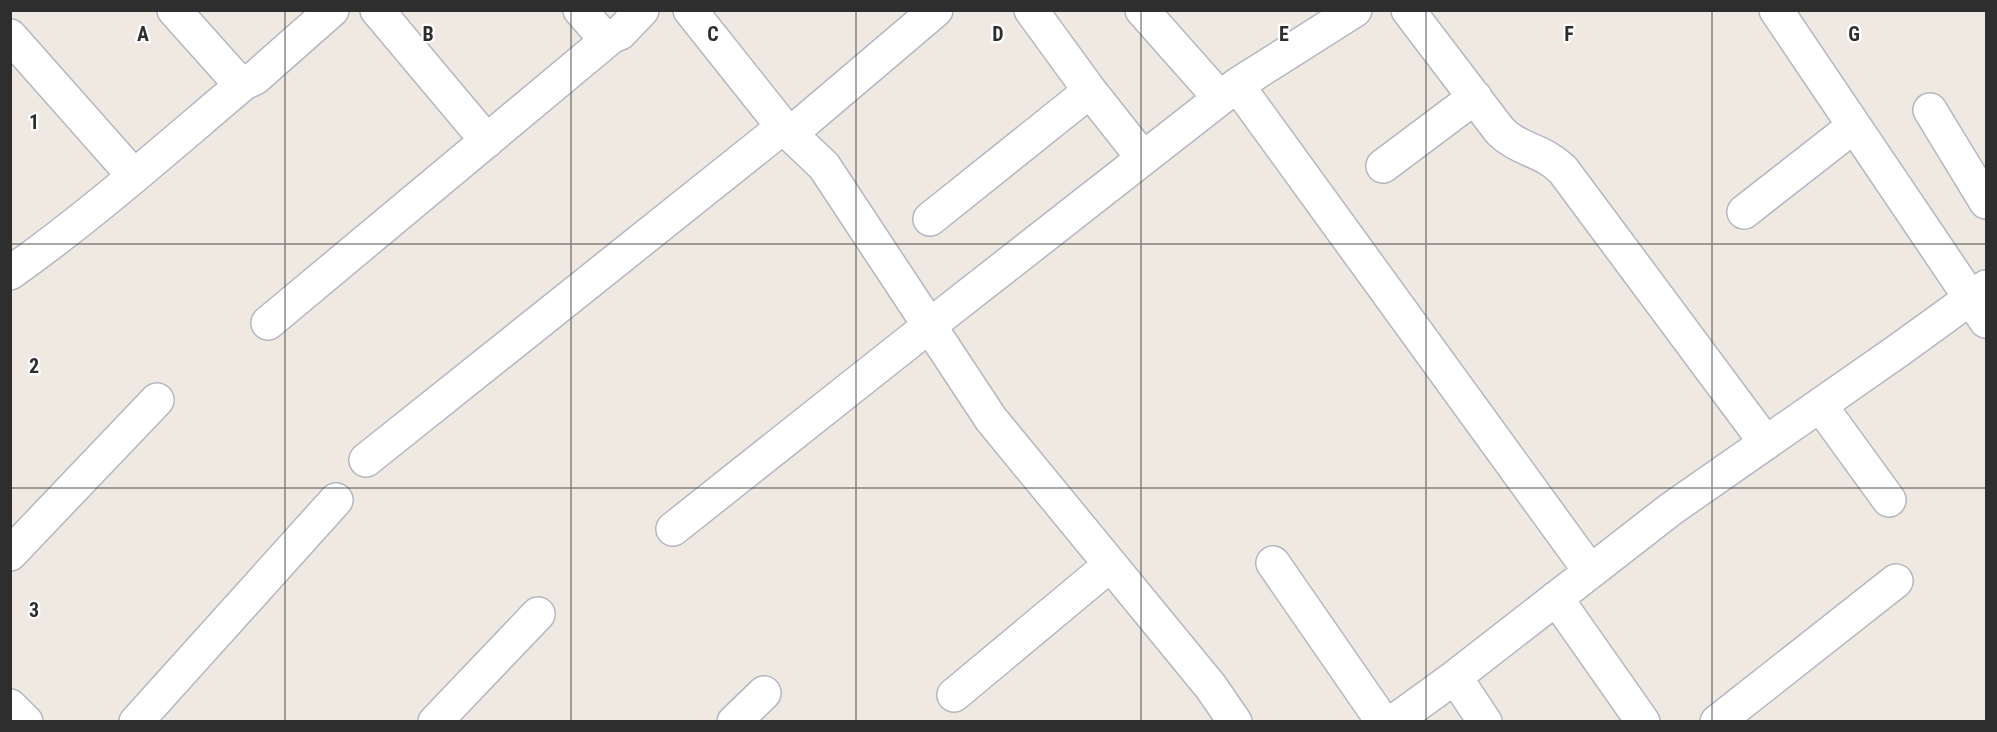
<svg xmlns="http://www.w3.org/2000/svg" width="1997" height="732" viewBox="0 0 1997 732" font-family="'Roboto Condensed',sans-serif">
	<rect width="100%" height="100%" fill="#efe9e1"/>
	<g fill="none" stroke-linecap="round" stroke-linejoin="round">
		<defs>
			<path id="minor" d="M 174,10 L 233,76 L 244,83
				M 377,10 L 487,141
				M 580,10 L 601,34 L 611,37 L 620,33 L 642,10
				M 690,10 L 783,127 L 824,166 L 991,419 L 1211,687 L 1235,722
				M 1031,10 L 1090,91 L 1143,158
				M 1142,10 L 1220,98
				M 1408,10 L 1500,131 C 1520,151 1542,149 1563,170 L 1766,443
				M 1776,10 L 1986,321
				M 10,36 L 134,176
				M 1237,85 L 1590,571
				M 1930,110 L 1986,202
				M 790,134 L 936,10
				M 1383,166 L 1475,97
				M 1744,212 L 1854,126
				M 930,219 L 1090,91
				M 10,273 C 92,215 167,148 244,83 L 255,78 L 332,10
				M 268,323 L 611,37
				M 1820,405 L 1889,500
				M 366,460 L 783,127
				M 673,529 L 929,326 L 1237,85 L 1355,10
				M 10,554 L 157,400
				M 1273,563 L 1383,722
				M 1556,598 L 1643,722
				M 1455,677 L 1485,722
				M 954,695 L 1110,565
				M 10,706 L 26,722
				M 136,722 L 336,500
				M 435,722 L 538,614
				M 734,722 L 764,693
				M 1393,722 L 1455,677 L 1671,509 L 1899,350 L 1986,287
				M 1717,722 L 1896,581"/>
		</defs>
		<use href="#minor" stroke="#b4b7c1" stroke-width="36"/>
		<use href="#minor" stroke="#fff" stroke-width="33"/>
	</g>
	<path fill="none" stroke="#2e2e2e" stroke-width="1.5" stroke-opacity="0.55" d="M 285,10 L 285,722M 571,10 L 571,722M 856,10 L 856,722M 1141,10 L 1141,722M 1426,10 L 1426,722M 1712,10 L 1712,722M 10,244 L 1986,244M 10,488 L 1986,488"/>
	<g font-size="20" text-anchor="middle" font-weight="bold" fill="#2e2e2e" stroke="#fff" stroke-width="4.5" stroke-linejoin="round" paint-order="stroke">
		<text x="143" y="41">A</text>
		<text x="428" y="41">B</text>
		<text x="713" y="41">C</text>
		<text x="998" y="41">D</text>
		<text x="1284" y="41">E</text>
		<text x="1569" y="41">F</text>
		<text x="1854" y="41">G</text>
		<text x="34" y="129">1</text>
		<text x="34" y="373">2</text>
		<text x="34" y="617">3</text>
	</g>
	<rect width="1997" height="732" fill="none" stroke="#2e2e2e" stroke-width="24"/>
</svg>
